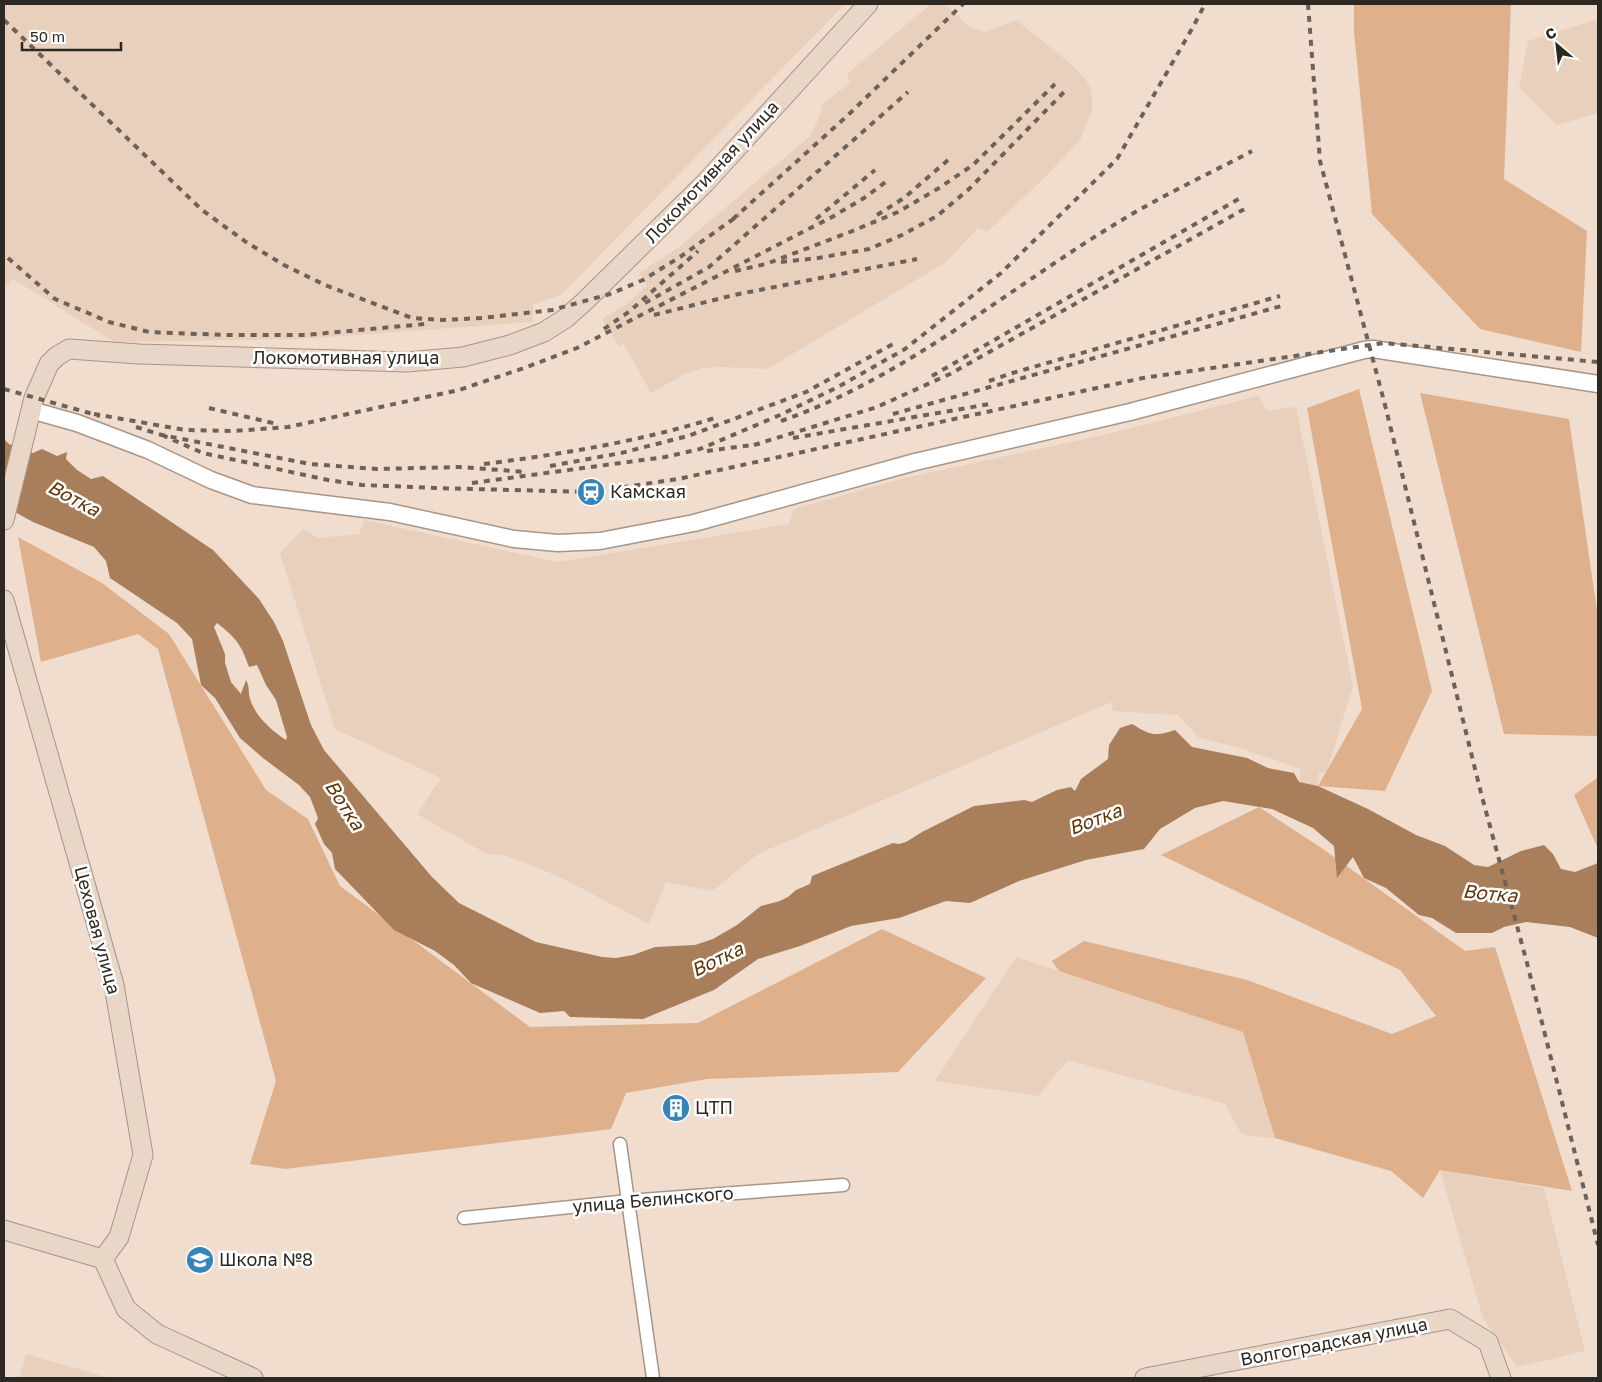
<svg xmlns="http://www.w3.org/2000/svg" width="1602" height="1382" viewBox="0 0 1602 1382" font-family="'Golos Text',sans-serif">
	<rect width="100%" height="100%" fill="#f0ddce"/>
	<path fill="#e8d0bd" d="M 4,4 L 845,4 L 561,295 L 533,304 L 533,322 L 301,339 L 114,342 L 13,279 L 4,287 Z
		M 931,4 L 946,4 L 968,26 L 986,32 L 1016,20 L 1070,63 L 1082,75 L 1090,86 L 1092,97 L 1092,111 L 1080,140 L 1043,179 L 987,232 L 978,228 L 945,263 L 767,369 L 722,367 L 703,368 L 683,375 L 651,393 L 624,344 L 619,346 L 602,319 L 628,303 L 647,286 L 639,273 L 679,247 L 810,136 L 819,118 L 823,103 L 850,83 L 847,74 Z
		M 1598,19 L 1598,113 L 1557,125 L 1519,87 L 1528,41 Z
		M 1258,396 L 1267,410 L 1296,407 L 1353,686 L 1327,771 L 1319,773 L 1318,786 L 1299,782 L 1301,769 L 1237,747 L 1199,738 L 1178,715 L 1113,711 L 1111,702 L 758,854 L 712,891 L 666,882 L 649,924 L 558,876 L 504,855 L 487,854 L 417,814 L 441,778 L 335,729 L 280,553 L 303,529 L 318,538 L 359,534 L 364,520 L 557,562 L 789,524 L 794,509 L 901,479 L 1103,435 Z
		M 1016,957 L 1243,1032 L 1275,1138 L 1242,1135 L 1225,1104 L 1068,1060 L 1038,1096 L 935,1081 Z
		M 1440,1170 L 1544,1188 L 1585,1351 L 1517,1367 L 1483,1318 Z
		M 26,1354 L 110,1378 L 20,1378 Z"/>
	<path fill="#deb08b" d="M 1354,4 L 1511,4 L 1504,179 L 1587,231 L 1581,352 L 1480,329 L 1372,214 L 1354,32 Z
		M 1359,389 L 1432,691 L 1385,791 L 1318,786 L 1362,709 L 1307,408 Z
		M 1420,393 L 1569,419 L 1598,617 L 1598,736 L 1504,734 Z
		M 18,537 L 102,583 L 169,634 L 266,790 L 308,819 L 340,886 L 530,1027 L 698,1023 L 882,929 L 986,978 L 898,1072 L 707,1079 L 626,1093 L 611,1129 L 285,1169 L 250,1164 L 276,1081 L 158,649 L 138,634 L 41,662 Z
		M 1598,777 L 1598,849 L 1574,795 Z
		M 1259,807 L 1323,849 L 1465,951 L 1495,947 L 1572,1191 L 1440,1170 L 1423,1198 L 1391,1171 L 1275,1138 L 1243,1032 L 1059,971 L 1052,961 L 1084,941 L 1247,980 L 1392,1034 L 1436,1016 L 1400,970 L 1161,855 Z"/>
	<path fill="#a97e5a" fill-rule="evenodd" d="M 4,439 L 9,444 L 33,453 L 42,449 L 57,456 L 67,452 L 66,459 L 77,470 L 91,479 L 103,476 L 213,550 L 259,599 L 274,622 L 283,641 L 311,725 L 324,750 L 432,877 L 459,903 L 536,942 L 602,957 L 616,958 L 633,955 L 655,947 L 695,945 L 713,939 L 737,925 L 761,906 L 780,901 L 788,897 L 796,890 L 810,884 L 812,876 L 893,843 L 899,844 L 906,842 L 922,832 L 974,806 L 1024,800 L 1032,802 L 1057,790 L 1071,787 L 1075,791 L 1081,779 L 1108,759 L 1109,745 L 1120,728 L 1132,724 C 1150,735 1155,737 1175,730 L 1192,747 L 1247,758 L 1268,768 L 1294,773 L 1299,782 L 1318,786 L 1368,809 L 1416,835 L 1445,846 L 1474,865 L 1488,867 L 1521,851 L 1544,845 L 1553,854 L 1561,869 L 1575,872 L 1598,863 L 1598,938 L 1570,927 L 1526,922 L 1504,927 L 1492,933 L 1456,933 L 1432,918 L 1419,915 L 1386,888 L 1364,878 L 1353,857 L 1337,878 L 1334,846 L 1313,828 L 1272,809 L 1223,801 L 1195,808 L 1160,829 L 1144,849 L 1086,860 L 1019,881 L 970,903 L 946,901 L 899,918 L 851,926 L 800,946 L 758,959 L 714,990 L 643,1019 L 570,1017 L 564,1011 L 540,1013 L 471,983 L 454,965 L 435,951 L 394,930 L 335,869 L 332,853 L 324,844 L 315,824 L 318,818 L 310,797 L 299,785 L 263,758 L 240,738 L 215,698 L 201,685 L 192,639 L 177,623 L 110,578 L 106,561 L 94,547 L 33,522 L 4,506 ZM 217,623 C 236,638 241,644 249,667 L 257,665 L 266,685 L 276,700 L 287,737 L 286,740 C 271,730 256,717 250,699 C 248,692 250,687 246,680 L 241,694 L 231,682 L 225,663 L 225,654 L 214,627 Z"/>
	<g fill="none" stroke-linecap="round" stroke-linejoin="round">
		<defs>
			<path id="minor" d="M 620,1144 L 653,1378
				M 464,1218 L 628,1201 L 843,1185"/>
			<path id="tertiary" d="M 31,410 L 77,423 L 148,450 L 211,480 L 252,495 L 390,512 L 514,539 L 558,543 L 600,541 L 694,523 L 915,462 L 1130,412 L 1364,350 L 1373,349 L 1598,384"/>
			<path id="secondary" d="M 4,520 L 34,398 L 49,364 L 57,356 L 69,349 L 139,354 L 407,362 L 463,357 L 510,345 L 544,332 L 566,318 L 585,301 L 705,183 L 868,4
				M 4,600 L 114,985 L 143,1155 L 119,1237 L 103,1259
				M 4,1230 L 103,1259
				M 103,1259 L 126,1309 L 157,1334 L 253,1378
				M 1145,1378 L 1450,1319 L 1488,1342 L 1501,1378"/>
		</defs>
		<use href="#minor" stroke="#a79588" stroke-width="15"/>
		<use href="#tertiary" stroke="#a79588" stroke-width="19"/>
		<use href="#secondary" stroke="#a79588" stroke-width="21"/>
		<use href="#minor" stroke="#fff" stroke-width="12"/>
		<use href="#tertiary" stroke="#fff" stroke-width="16"/>
		<use href="#secondary" stroke="#e8d6c6" stroke-width="19"/>
		<path stroke="#6d6259" stroke-width="4" stroke-dasharray="6 6" stroke-linecap="butt" d="M 1308,4 L 1320,161 L 1385,405 L 1481,793 L 1527,963 L 1598,1245
			M 4,20 L 202,210 L 246,242 L 284,265 L 325,285 L 412,318 L 442,320 L 482,318 L 552,310 L 610,294 L 643,280 L 680,257 L 739,215
			M 877,215 L 904,198 L 948,160
			M 733,219 L 847,116 L 963,4
			M 816,219 L 875,170
			M 8,258 L 55,299 L 109,322 L 149,332 L 225,335 L 305,335 L 425,324
			M 781,262 L 818,258 L 869,249 L 902,235 L 937,216 L 969,189 L 1064,92
			M 735,271 L 766,264 L 850,232 L 898,212 L 939,188 L 973,165 L 1055,84
			M 645,303 L 709,267 L 908,92
			M 654,315 L 734,295 L 917,259
			M 604,329 L 630,311 L 698,251
			M 932,376 L 1242,197
			M 989,381 L 1009,374 L 1280,296
			M 4,389 L 100,416
			M 209,408 L 277,424
			M 94,414 L 185,430 L 234,431 L 288,427 L 459,390 L 524,368 L 577,348 L 832,217 L 864,198 L 887,181
			M 893,414 L 1285,305
			M 781,421 C 905,378 1010,287 1122,220 C 1163,195 1209,174 1252,151
			M 136,427 L 162,435 L 310,464 L 377,469 L 460,467 L 526,472
			M 162,435 L 203,453 L 328,480 L 362,485 L 434,488 L 591,492 L 678,479 L 1143,378 L 1384,343 L 1598,362
			M 793,438 L 990,404
			M 754,445 L 877,407 L 950,374 L 1248,207
			M 707,451 L 759,444
			M 484,464 C 563,454 642,441 718,417
			M 550,466 L 621,453 L 688,436 L 806,392 L 893,344
			M 472,483 L 665,457 L 700,449 L 780,415 L 838,387 L 905,349 L 1001,273 L 1117,159 L 1193,27 L 1205,4"/>
	</g>
	<defs>
		<symbol id="station-disc" viewBox="-11 -11 22 22"><circle r="9.5" fill="#3785b8" stroke="#fff"/><path d="M-3-6H3Q5-6 5-4V2Q5 4 3 4L4.5 6H3L1.5 4h-3L-3 6H-4.5L-3 4Q-5 4-5 2V-4Q-5-6-3-6ZM-3.5-4v3h7v-3ZM-3.5 1v1.5H-2V1ZM2 1v1.5H3.5V1Z" fill="#fff"/></symbol>
		<symbol id="building-disc" viewBox="-11 -11 22 22"><circle r="9.5" fill="#3785b8" stroke="#fff"/><path d="M-4-6H4V6H1V3H-1V6H-4ZM-2.5-4.3h1.7v1.8h-1.7ZM.8-4.3h1.7v1.8H.8ZM-2.5-1h1.7V.8h-1.7ZM.8-1h1.7V.8H.8Z" fill="#fff"/></symbol>
		<symbol id="school-disc" viewBox="-11 -11 22 22"><circle r="9.5" fill="#3785b8" stroke="#fff"/><path d="M0-5L7-2L0 1L-7-2ZM-4 1L0 2.5L4 1V4Q0 6-4 4Z" fill="#fff"/></symbol>
	</defs>
	<g fill-rule="evenodd">
		<use href="#station-disc" x="575" y="476" width="32" height="32"/>
		<use href="#building-disc" x="660" y="1092" width="32" height="32"/>
		<use href="#school-disc" x="184" y="1244" width="32" height="32"/>
	</g>
	<g text-anchor="middle" stroke-width="5" stroke-linejoin="round" paint-order="stroke">
		<g font-size="18" fill="#2e2822" stroke="#fff">
			<text transform="translate(712 172) rotate(-47)" y="6">Локомотивная улица</text>
			<text x="346" y="364">Локомотивная улица</text>
			<text transform="translate(97 930) rotate(75)" y="6">Цеховая улица</text>
			<text transform="translate(653 1200) rotate(-5)" y="6">улица Белинского</text>
			<text transform="translate(1334 1342) rotate(-11)" y="6">Волгоградская улица</text>
		</g>
		<g font-size="18" fill="#2e2822" stroke="#fff" text-anchor="start">
			<text x="610" y="498">Камская</text>
			<text x="695" y="1114">ЦТП</text>
			<text x="219" y="1266">Школа №8</text>
		</g>
		<g font-size="19" font-style="italic" fill="#5f3406" stroke="#fff">
			<text transform="translate(74 498) rotate(28)" y="7">Вотка</text>
			<text transform="translate(345 805) rotate(57)" y="7">Вотка</text>
			<text transform="translate(1095 819) rotate(-21)" y="7">Вотка</text>
			<text transform="translate(1490 893) rotate(5)" y="7">Вотка</text>
			<text transform="translate(717 959) rotate(-26)" y="7">Вотка</text>
		</g>
	</g>
	<rect width="1602" height="1382" fill="none" stroke="#2e2822" stroke-width="10"/>
	<g transform="translate(1557 45) rotate(332)" stroke="#ffffff" stroke-width="4" paint-order="stroke">
	<path d="M0-4L9 19L0 12L-9 19Z" fill="#2e2822"/>
	<text y="-8" font-size="14" font-weight="bold" text-anchor="middle" fill="#2e2822">С</text>
	</g>
	<path d="M22 42v8h99v-8" fill="none" stroke="#2e2822" stroke-width="2.5"/>
	<text x="30" y="42" font-size="15" fill="#2e2822" stroke="#ffffff" stroke-width="4" paint-order="stroke">50 m</text>
</svg>
